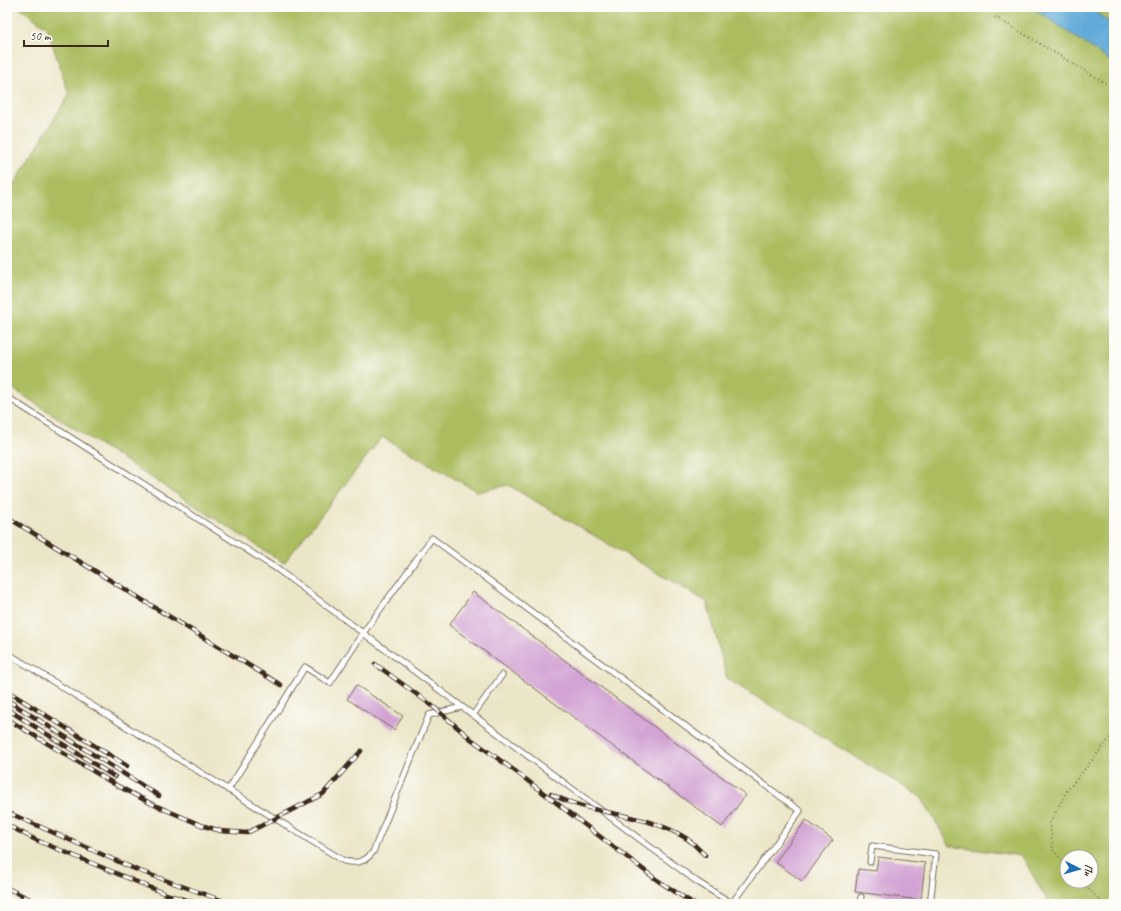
<svg xmlns="http://www.w3.org/2000/svg" width="1121" height="911" viewBox="0 0 1121 911" font-family="Caveat,sans-serif">
	<rect width="100%" height="100%" fill="#fdfcf7"/>
	<filter id="ink" filterUnits="userSpaceOnUse"><feTurbulence type="fractalNoise" baseFrequency=".025" numOctaves="2"/><feDisplacementMap in="SourceGraphic" scale="8" xChannelSelector="R" yChannelSelector="G"/><feConvolveMatrix kernelMatrix="1 2 1 2 8 2 1 2 1" color-interpolation-filters="sRGB"/></filter>
	<filter id="wash" filterUnits="userSpaceOnUse"><feTurbulence type="fractalNoise" baseFrequency=".012" numOctaves="4" result="noise"/><feDisplacementMap in="SourceGraphic" scale="16" xChannelSelector="R" yChannelSelector="G"/><feGaussianBlur stdDeviation="0.9" result="paint"/><feColorMatrix in="noise" values="0 0 0 0 0 0 0 0 0 0 0 0 0 0 0 0 0 1.4 0 .05"/><feComposite in="paint" operator="in"/></filter>
	<g filter="url(#wash)">
		<rect width="100%" height="100%" fill="#ece6c9"/>
		<path fill="#acbd60" stroke="#74743f" fill-rule="evenodd" d="M 19,7 L 1032,7 L 1109,60 L 1114,65 L 1114,904 L 1049,904 L 1022,856 L 950,846 L 921,797 L 727,679 L 707,602 L 508,485 L 478,492 L 382,437 L 284,563 L 7,385 L 7,195 L 69,95 L 47,28 ZM 1067,857 L 1091,857 L 1091,881 L 1067,881 Z
			M 1089,7 L 1114,7 L 1114,26 Z"/>
		<path fill="#62abd9" stroke="#4e6a7c" d="M 1032,7 L 1089,7 L 1114,26 L 1114,65 L 1109,60 Z"/>
		<g id="blocks">
			<path fill="#d2a3d4" d="M 473,592 L 746,795 L 722,827 L 449,625 Z
				M 356,685 L 403,716 L 394,730 L 347,699 Z
				M 806,820 L 833,840 L 802,881 L 775,862 Z
				M 878,857 L 925,863 L 921,900 L 855,892 L 858,869 L 876,871 Z"/>
		</g>
	</g>
	<g filter="url(#ink)">
		<use href="#blocks" fill-opacity="0" stroke="#796c5a" stroke-width="1"/>
		<g fill="none" stroke-linecap="round" stroke-linejoin="round">
			<defs>
				<path id="lane" d="M 7,397 L 277,569 L 696,881 L 733,904
					M 7,653 L 344,861 C 357,864 365,862 373,852 L 429,715 L 462,707
					M 473,715 L 502,675
					M 228,790 L 305,667 L 330,683 L 363,633 L 432,538 L 800,811 L 732,903
					M 870,862 L 872,846 L 936,854 L 930,904
					M 860,904 L 861,897"/>
			</defs>
			<use href="#lane" stroke="#796c5a" stroke-width="7"/>
			<path stroke="#796c5a" stroke-width="2" stroke-dasharray="1 3" stroke-linecap="butt" d="M 995,17 L 1107,84 L 1114,90
				M 1067,866 L 1053,850 L 1050,823 L 1066,792 L 1114,733
				M 1080,881 L 1104,904"/>
			<use href="#lane" stroke="#fff" stroke-width="5"/>
			<defs>
				<path id="rail" d="M 7,517 L 281,685
					M 375,664 L 430,704 L 471,739 L 519,774 L 594,832 L 657,880 L 694,904
					M 7,691 L 127,766
					M 7,700 L 159,796
					M 7,709 L 115,777
					M 7,719 L 116,785 L 152,804 L 201,825 L 221,831 L 247,833 L 323,794 L 361,751
					M 551,794 C 593,816 643,812 684,837 C 692,841 698,849 705,855
					M 7,812 L 137,870 L 232,904
					M 7,825 L 36,840 L 166,894 L 199,904
					M 7,888 L 40,904"/>
			</defs>
			<use href="#rail" stroke="#3b2a1e" stroke-width="4.5"/>
			<use href="#rail" stroke="#fdfcf7" stroke-width="3" stroke-dasharray="9" stroke-linecap="butt"/>
		</g>
	</g>
	<rect width="1121" height="911" fill="none" stroke="#fdfcf7" stroke-width="24"/>
	<g transform="translate(1079 869) rotate(96)"><circle r="19" fill="#fdfcf7" stroke="#afa8a0"/>
	<path d="M0-3L7 15L0 10L-7 15Z" fill="#1f6fb2"/>
	<text y="-6" font-size="11" font-weight="bold" text-anchor="middle" fill="#3b2a1e">Пн</text>
	</g>
	<path d="M24 40v6h84v-6" fill="none" stroke="#3b2a1e" stroke-width="2"/>
	<text x="30" y="40" font-size="12" fill="#3b2a1e" stroke="#fdfcf7" stroke-width="3" paint-order="stroke">50 m</text>
</svg>
